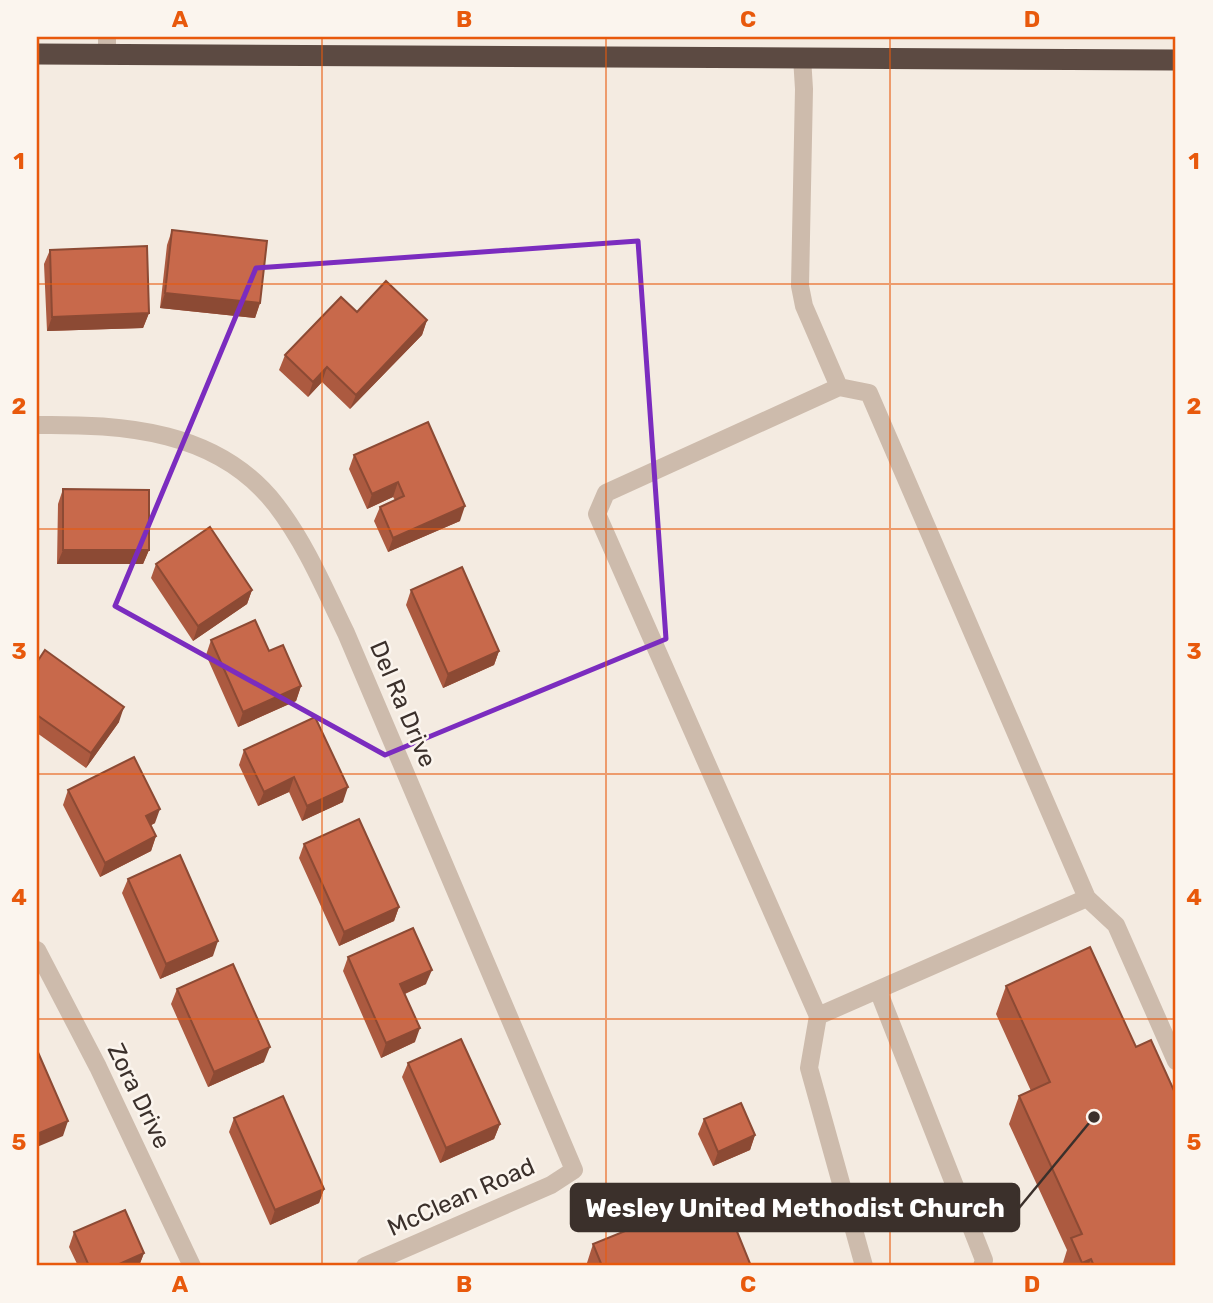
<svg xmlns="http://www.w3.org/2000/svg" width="1213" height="1303" viewBox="0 0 1213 1303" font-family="Rubik,sans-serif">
	<rect width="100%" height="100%" fill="#f4ebe1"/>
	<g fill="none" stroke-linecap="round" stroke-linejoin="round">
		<path stroke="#cdbbac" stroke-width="18" d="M 107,37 L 107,56
			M 802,57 L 804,89 L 800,286 L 804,306 L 839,387 L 869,393 L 1087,898 L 818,1016
			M 839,387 L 606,493 L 597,514 L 818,1016 L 809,1068 L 864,1266
			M 37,425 C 124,424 218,430 276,505 C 306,544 325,590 346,633 L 574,1170 L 551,1185 L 365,1266
			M 1087,898 L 1116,925 L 1176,1061
			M 37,950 L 98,1067 L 192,1266
			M 878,990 L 984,1260 L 982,1266"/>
		<path stroke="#5c4a42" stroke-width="21" d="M 37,54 L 1176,60"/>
	</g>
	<path fill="#ac5a40" d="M 172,230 L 260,303 L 255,318 L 160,308 L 167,245 Z
		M 50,250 L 149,313 L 143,328 L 47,331 L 44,264 Z
		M 357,312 L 427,320 L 422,335 L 350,409 L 322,382 L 308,397 L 279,370 L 285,355 Z
		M 354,455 L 460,521 L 388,552 L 374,521 L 380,507 L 395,500 L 393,497 L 367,509 L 349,469 Z
		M 63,489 L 149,550 L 143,564 L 57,564 L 58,504 Z
		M 156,564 L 252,590 L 247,604 L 193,641 L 151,578 Z
		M 411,590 L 499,651 L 494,665 L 443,688 L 406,605 Z
		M 211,640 L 269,651 L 301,686 L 296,701 L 238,727 L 206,655 Z
		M 37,662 L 119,722 L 86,768 L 37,733 Z
		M 244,750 L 343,802 L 302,821 L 289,792 L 258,806 L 239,765 Z
		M 68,790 L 155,823 L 151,825 L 156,836 L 151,851 L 100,877 L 63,805 Z
		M 304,844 L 399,907 L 394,921 L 339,946 L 299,858 Z
		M 128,879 L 213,956 L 160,979 L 122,893 Z
		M 348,957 L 426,984 L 405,994 L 415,1042 L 381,1058 L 343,971 Z
		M 1006,986 L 1176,1266 L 1062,1266 L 1067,1250 L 1009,1124 L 1019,1096 L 1031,1091 L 996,1014 Z
		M 177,989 L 264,1062 L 208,1087 L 171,1004 Z
		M 408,1063 L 500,1124 L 494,1139 L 440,1163 L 402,1077 Z
		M 234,1118 L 324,1189 L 319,1203 L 270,1225 L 229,1132 Z
		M 704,1119 L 755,1135 L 750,1150 L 713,1166 L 698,1134 Z
		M 74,1232 L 144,1253 L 139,1266 L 78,1266 L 69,1247 Z
		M 593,1244 L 751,1266 L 586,1266 Z"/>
	<path fill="#8c4a34" d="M 165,293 L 260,303 L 255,318 L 160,308 Z
		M 149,313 L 143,328 L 47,331 L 52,317 Z
		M 427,320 L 422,335 L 350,409 L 356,395 Z
		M 327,367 L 322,382 L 308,397 L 313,382 Z
		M 398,482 L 393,497 L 367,509 L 372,494 Z
		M 465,506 L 460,521 L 388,552 L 393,538 Z
		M 63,550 L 149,550 L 143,564 L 57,564 Z
		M 252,590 L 247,604 L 193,641 L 198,626 Z
		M 499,651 L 494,665 L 443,688 L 448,674 Z
		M 301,686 L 296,701 L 238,727 L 243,712 Z
		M 124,707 L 119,722 L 86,768 L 91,753 Z
		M 294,777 L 289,792 L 258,806 L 264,792 Z
		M 348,787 L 343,802 L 302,821 L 307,806 Z
		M 160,809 L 155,823 L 141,831 L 146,816 Z
		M 156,836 L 151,851 L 100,877 L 105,863 Z
		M 399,907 L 394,921 L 339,946 L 344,932 Z
		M 218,941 L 213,956 L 160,979 L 166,964 Z
		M 432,970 L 426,984 L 395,998 L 400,984 Z
		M 420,1028 L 415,1042 L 381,1058 L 386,1043 Z
		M 270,1047 L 264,1062 L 208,1087 L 214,1072 Z
		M 68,1121 L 63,1136 L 37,1147 L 37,1134 Z
		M 500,1124 L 494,1139 L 440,1163 L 446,1148 Z
		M 755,1135 L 750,1150 L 713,1166 L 718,1152 Z
		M 324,1189 L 319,1203 L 270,1225 L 275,1210 Z
		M 144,1253 L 139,1266 L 115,1266 Z
		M 1091,1259 L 1088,1266 L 1081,1266 L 1082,1263 Z"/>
	<path fill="#c8694b" stroke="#8c4a34" stroke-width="2" d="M 172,230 L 267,241 L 260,303 L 165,293 Z
		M 147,246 L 149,313 L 52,317 L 50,250 Z
		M 386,281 L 427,320 L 356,395 L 327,367 L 313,382 L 285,355 L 341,297 L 357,312 Z
		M 428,422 L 465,506 L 393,538 L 380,507 L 404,496 L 398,482 L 372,494 L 354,455 Z
		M 63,489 L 149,490 L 149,550 L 63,550 Z
		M 210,527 L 252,590 L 198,626 L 156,564 Z
		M 462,567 L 499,651 L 448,674 L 411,590 Z
		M 255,620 L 269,651 L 283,645 L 301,686 L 243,712 L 211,640 Z
		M 45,650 L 124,707 L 91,753 L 37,715 L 37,662 Z
		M 315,717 L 348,787 L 307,806 L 294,777 L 264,792 L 244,750 Z
		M 134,757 L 160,809 L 146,816 L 156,836 L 105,863 L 68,790 Z
		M 359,819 L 399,907 L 344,932 L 304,844 Z
		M 180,855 L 218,941 L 166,964 L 128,879 Z
		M 413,928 L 432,970 L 400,984 L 420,1028 L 386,1043 L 348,957 Z
		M 1090,947 L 1136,1047 L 1151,1040 L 1176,1095 L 1176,1266 L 1094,1266 L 1091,1259 L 1082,1263 L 1071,1238 L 1082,1234 L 1019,1096 L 1050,1082 L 1006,986 Z
		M 233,964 L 270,1047 L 214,1072 L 177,989 Z
		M 461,1039 L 500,1124 L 446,1148 L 408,1063 Z
		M 37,1050 L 68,1121 L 37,1134 Z
		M 283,1096 L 324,1189 L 275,1210 L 234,1118 Z
		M 741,1103 L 755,1135 L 718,1152 L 704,1119 Z
		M 721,1192 L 751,1266 L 602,1266 L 593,1244 Z
		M 125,1210 L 144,1253 L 115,1266 L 89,1266 L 74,1232 Z"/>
	<path fill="none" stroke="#7b2cbf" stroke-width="5" stroke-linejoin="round" d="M 638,241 L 666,639 L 385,755 L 115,606 L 256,268 Z"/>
	<path fill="none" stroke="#e8590c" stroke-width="2" stroke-opacity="0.55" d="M 322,37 L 322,1266M 606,37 L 606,1266M 890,37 L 890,1266M 37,284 L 1176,284M 37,529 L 1176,529M 37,774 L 1176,774M 37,1019 L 1176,1019"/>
	<g text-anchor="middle" stroke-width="5" stroke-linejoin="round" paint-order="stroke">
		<g font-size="24" fill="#3b302b" stroke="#fbf5ee">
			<text transform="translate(403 704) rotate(67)" y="8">Del Ra Drive</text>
			<text transform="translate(139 1096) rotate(64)" y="8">Zora Drive</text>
			<text transform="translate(461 1197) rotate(-24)" y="8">McClean Road</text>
		</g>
	</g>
	<path fill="none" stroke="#3b302b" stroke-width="2.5" d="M1094 1117L1019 1208"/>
	<circle fill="#3b302b" stroke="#fbf5ee" stroke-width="2.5" cx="1094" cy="1117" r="7"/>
	<rect fill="#3b302b" stroke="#3b302b" stroke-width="2.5" x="571" y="1184" width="448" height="47" rx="7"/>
	<g font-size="26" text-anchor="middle" font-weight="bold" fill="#fff">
		<text x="795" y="1217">Wesley United Methodist Church</text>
	</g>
	<rect width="1213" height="1303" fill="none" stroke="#fbf5ee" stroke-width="77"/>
	<rect x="38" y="38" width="1136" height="1226" fill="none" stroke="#e8590c" stroke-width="2.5"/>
	<g font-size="23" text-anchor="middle" font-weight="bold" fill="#e8590c">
		<text x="180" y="27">A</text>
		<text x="464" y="27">B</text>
		<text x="748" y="27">C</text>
		<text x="1032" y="27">D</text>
		<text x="19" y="169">1</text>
		<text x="1194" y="169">1</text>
		<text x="19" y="414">2</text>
		<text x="1194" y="414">2</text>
		<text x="19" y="659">3</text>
		<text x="1194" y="659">3</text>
		<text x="19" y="905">4</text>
		<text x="1194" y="905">4</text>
		<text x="19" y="1150">5</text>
		<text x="1194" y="1150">5</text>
		<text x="180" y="1292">A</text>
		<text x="464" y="1292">B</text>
		<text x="748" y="1292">C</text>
		<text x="1032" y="1292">D</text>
	</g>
</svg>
